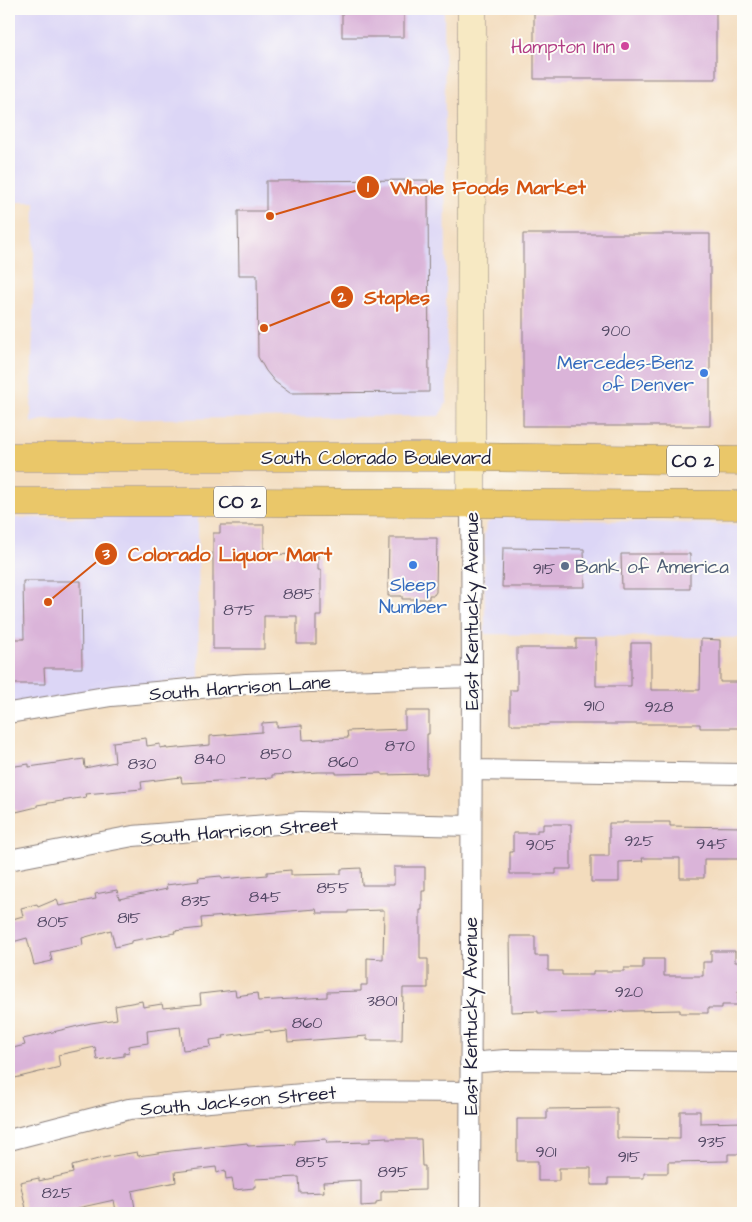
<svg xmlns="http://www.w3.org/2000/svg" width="752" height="1222" viewBox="0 0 752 1222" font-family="'Architects Daughter',sans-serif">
	<rect width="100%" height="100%" fill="#fdfcf7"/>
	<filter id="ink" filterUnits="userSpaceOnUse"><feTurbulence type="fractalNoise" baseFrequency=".02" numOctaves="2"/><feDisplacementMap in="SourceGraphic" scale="10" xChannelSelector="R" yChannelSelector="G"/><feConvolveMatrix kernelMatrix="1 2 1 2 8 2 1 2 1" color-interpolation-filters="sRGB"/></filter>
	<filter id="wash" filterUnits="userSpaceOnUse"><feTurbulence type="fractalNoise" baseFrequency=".0096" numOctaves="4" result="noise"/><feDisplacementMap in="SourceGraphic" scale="20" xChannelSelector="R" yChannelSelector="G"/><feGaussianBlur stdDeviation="1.12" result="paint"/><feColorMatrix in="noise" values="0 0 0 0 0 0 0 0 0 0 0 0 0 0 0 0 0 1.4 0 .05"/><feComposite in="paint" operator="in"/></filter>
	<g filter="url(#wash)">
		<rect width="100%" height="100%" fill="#f3dcbd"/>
		<path fill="#dcd6f6" d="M 9,9 L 444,9 L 447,402 L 439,416 L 43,420 L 31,423 L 35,202 L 9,202 Z
			M 198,516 L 199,678 L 134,686 L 9,706 L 9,518 Z
			M 498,517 L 743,525 L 743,638 L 485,634 L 484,534 L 487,523 Z"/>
		<g id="blocks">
			<path fill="#dab4d9" d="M 342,9 L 404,9 L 404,37 L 342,37 Z
				M 534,12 L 716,12 L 716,79 L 534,79 Z
				M 428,180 L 429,392 L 290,393 L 275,382 L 266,371 L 258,357 L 257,275 L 239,275 L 238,211 L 266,211 L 266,181 Z
				M 523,234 L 710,234 L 710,426 L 523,426 Z
				M 220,525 L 264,525 L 264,554 L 318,555 L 318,570 L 321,570 L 321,616 L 316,616 L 316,644 L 297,644 L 297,616 L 264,616 L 264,649 L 213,649 L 213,533 L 220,533 Z
				M 389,538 L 437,538 L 436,592 L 434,595 L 429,595 L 429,599 L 402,599 L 402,596 L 388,596 Z
				M 503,548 L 584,549 L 585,587 L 502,587 Z
				M 621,554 L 690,554 L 690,589 L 622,589 Z
				M 23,581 L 81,581 L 82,668 L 44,668 L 45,684 L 10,684 L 10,639 L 24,639 Z
				M 576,639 L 596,639 L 596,686 L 631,686 L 631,643 L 651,643 L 651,690 L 700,690 L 701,639 L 720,640 L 720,682 L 743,682 L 743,726 L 742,728 L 700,728 L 700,724 L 549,724 L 545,725 L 513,725 L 513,724 L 510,724 L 510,690 L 517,690 L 517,648 L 576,648 Z
				M 405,711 L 429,711 L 429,734 L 427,734 L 427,774 L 382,775 L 382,773 L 336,774 L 336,772 L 318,772 L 272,775 L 272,778 L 182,783 L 181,777 L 141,782 L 142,789 L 85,794 L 86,797 L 37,805 L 37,807 L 16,812 L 15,809 L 9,810 L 9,767 L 29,764 L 29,767 L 84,759 L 85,768 L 115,762 L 113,742 L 146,738 L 147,746 L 160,744 L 160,748 L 166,747 L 167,749 L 210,745 L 210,736 L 262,732 L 262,723 L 277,722 L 277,727 L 302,725 L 303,740 L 348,738 L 347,731 L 405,729 Z
				M 623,822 L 670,822 L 670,826 L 743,827 L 743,859 L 704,859 L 704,878 L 680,878 L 680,858 L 642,858 L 643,861 L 619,862 L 619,882 L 591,882 L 591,856 L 609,856 L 609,823 L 623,823 Z
				M 543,824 L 571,824 L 571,869 L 556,869 L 556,874 L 510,874 L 510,852 L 513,852 L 513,833 L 537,833 L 537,830 L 543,830 Z
				M 394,867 L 425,867 L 425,891 L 422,891 L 422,910 L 420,910 L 420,959 L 428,959 L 428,988 L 403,988 L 402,1040 L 367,1040 L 367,1036 L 288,1042 L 287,1031 L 271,1033 L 270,1030 L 223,1036 L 224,1038 L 210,1040 L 211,1047 L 183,1050 L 180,1027 L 147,1031 L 148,1043 L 128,1046 L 129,1052 L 124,1053 L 124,1056 L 97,1060 L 95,1047 L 58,1055 L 60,1067 L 11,1079 L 9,1067 L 9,1049 L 25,1045 L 23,1039 L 91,1023 L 117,1019 L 115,1006 L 142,1001 L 143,1007 L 162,1004 L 163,1008 L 201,1004 L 200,994 L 235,990 L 236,996 L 257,993 L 258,1001 L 327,997 L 327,992 L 361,991 L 361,985 L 367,985 L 367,958 L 383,959 L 384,910 L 348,911 L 348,913 L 317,913 L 316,909 L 201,918 L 202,928 L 174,931 L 175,933 L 131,941 L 131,943 L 115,947 L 111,930 L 82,938 L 83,945 L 50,952 L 52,961 L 34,965 L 27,938 L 9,943 L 9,920 L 23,916 L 21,908 L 37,904 L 38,907 L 57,899 L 59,906 L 96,899 L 95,894 L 117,890 L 119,899 L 167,889 L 166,885 L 199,881 L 198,878 L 221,876 L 222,879 L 267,875 L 267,872 L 291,870 L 291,875 L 341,874 L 341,869 L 361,868 L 362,885 L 394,885 Z
				M 510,936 L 535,936 L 535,956 L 548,956 L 548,971 L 562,971 L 562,975 L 593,975 L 593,971 L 624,971 L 624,968 L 643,968 L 643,959 L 664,959 L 664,976 L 703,976 L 703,962 L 711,962 L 711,951 L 735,951 L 735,962 L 743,962 L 743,991 L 738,991 L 738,1005 L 722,1005 L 722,1008 L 708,1008 L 708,1013 L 680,1013 L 680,1010 L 538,1013 L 538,1011 L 511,1012 Z
				M 617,1108 L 617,1138 L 680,1139 L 680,1111 L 700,1111 L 700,1123 L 743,1122 L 743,1154 L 728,1154 L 728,1161 L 668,1162 L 668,1173 L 644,1173 L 644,1178 L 608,1178 L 608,1185 L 591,1185 L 591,1168 L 559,1168 L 559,1181 L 538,1181 L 538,1161 L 517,1161 L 517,1119 L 547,1119 L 547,1109 Z
				M 386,1137 L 386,1139 L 421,1139 L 422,1166 L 425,1166 L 425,1190 L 383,1191 L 383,1192 L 381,1192 L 381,1201 L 376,1202 L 376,1205 L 361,1206 L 361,1180 L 323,1182 L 324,1192 L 300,1193 L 299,1177 L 255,1179 L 256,1186 L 254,1186 L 254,1188 L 234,1190 L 232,1178 L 226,1179 L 225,1170 L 217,1173 L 216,1167 L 175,1172 L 176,1182 L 132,1191 L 135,1208 L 116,1211 L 114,1200 L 78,1208 L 79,1210 L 67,1213 L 27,1213 L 20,1182 L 39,1178 L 39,1181 L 73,1173 L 72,1166 L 102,1158 L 137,1152 L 138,1156 L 171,1151 L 247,1143 L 248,1146 L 295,1144 L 295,1141 L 326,1139 L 327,1143 L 370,1142 L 370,1138 Z"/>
		</g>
	</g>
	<g filter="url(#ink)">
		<use href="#blocks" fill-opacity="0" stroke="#8a7f7c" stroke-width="1"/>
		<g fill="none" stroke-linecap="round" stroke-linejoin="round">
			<defs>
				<path id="street" d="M 9,713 L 111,696 L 246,684 L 472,677
					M 472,770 L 743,774
					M 9,860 L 133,836 L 301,822 L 471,826
					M 470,1063 L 505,1060 L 743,1062
					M 9,1140 L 129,1109 L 337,1091 L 470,1092
					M 470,1213 L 472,677 L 471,503"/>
				<path id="secondary" d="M 471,503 L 472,9"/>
				<path id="primary" d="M 9,457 L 472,457 L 743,461
					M 9,502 L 251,502 L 743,505"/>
			</defs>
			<use href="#street" stroke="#8a7f7c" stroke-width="22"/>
			<use href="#secondary" stroke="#8a7f7c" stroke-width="29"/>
			<use href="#primary" stroke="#8a7f7c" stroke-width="29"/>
			<use href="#street" stroke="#fff" stroke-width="20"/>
			<use href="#secondary" stroke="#f7e9c3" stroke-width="28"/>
			<use href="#primary" stroke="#eac769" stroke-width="28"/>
		</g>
	</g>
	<circle fill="#d1479c" stroke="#fdfcf7" stroke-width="2" cx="625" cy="46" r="5"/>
	<g fill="#3f7fe0" stroke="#fdfcf7" stroke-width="2">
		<circle cx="704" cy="373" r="5"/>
		<circle cx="413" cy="565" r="5"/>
	</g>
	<circle fill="#5c6f8a" stroke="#fdfcf7" stroke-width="2" cx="565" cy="566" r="5"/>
	<g text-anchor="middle" stroke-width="4" stroke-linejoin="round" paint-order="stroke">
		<g font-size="16" fill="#504662">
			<text x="616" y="336">900</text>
			<text x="544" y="574">915</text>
			<text x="299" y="599">885</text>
			<text x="239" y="615">875</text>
			<text x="594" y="711">910</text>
			<text x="659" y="712">928</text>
			<text x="400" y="751">870</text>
			<text x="276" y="759">850</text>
			<text x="210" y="764">840</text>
			<text x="343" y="767">860</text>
			<text x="142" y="769">830</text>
			<text x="639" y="846">925</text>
			<text x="712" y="849">945</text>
			<text x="541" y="850">905</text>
			<text x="333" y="893">855</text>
			<text x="265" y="902">845</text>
			<text x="196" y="906">835</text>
			<text x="129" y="923">815</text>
			<text x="53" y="927">805</text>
			<text x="629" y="997">920</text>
			<text x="382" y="1006">3801</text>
			<text x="307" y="1028">860</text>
			<text x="712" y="1147">935</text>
			<text x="546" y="1157">901</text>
			<text x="629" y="1162">915</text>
			<text x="312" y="1167">855</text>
			<text x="393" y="1177">895</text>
			<text x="57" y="1198">825</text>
		</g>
		<g fill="#fdfcf7" stroke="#646373" stroke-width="1">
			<rect x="667" y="445.5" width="52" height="31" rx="4"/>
			<rect x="214" y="486.5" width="52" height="31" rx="4"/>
		</g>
		<g font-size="18" font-weight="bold" fill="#22223b">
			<text x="693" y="467">CO 2</text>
			<text x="240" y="508">CO 2</text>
		</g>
		<g font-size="19" fill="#b23c85" stroke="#fdfcf7" text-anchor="end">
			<text x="615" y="53">Hampton Inn</text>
		</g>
		<g font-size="19" fill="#366cbe" stroke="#fdfcf7" text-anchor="end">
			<text x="694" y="369">Mercedes-Benz<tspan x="694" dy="22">of Denver</tspan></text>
			<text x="413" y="591" text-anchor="middle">Sleep<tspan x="413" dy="22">Number</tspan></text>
		</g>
		<g font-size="19" fill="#22223b" stroke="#fdfcf7">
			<text x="376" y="464">South Colorado Boulevard</text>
			<text transform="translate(471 611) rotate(-90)" y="7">East Kentucky Avenue</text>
			<text transform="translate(240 687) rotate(-4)" y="7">South Harrison Lane</text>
			<text transform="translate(239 830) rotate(-4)" y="7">South Harrison Street</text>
			<text transform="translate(470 1016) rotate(-90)" y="7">East Kentucky Avenue</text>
			<text transform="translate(238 1100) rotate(-5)" y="7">South Jackson Street</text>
		</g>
		<g font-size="19" fill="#4e5e75" stroke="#fdfcf7" text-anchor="start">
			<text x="575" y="573">Bank of America</text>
		</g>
	</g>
	<path fill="none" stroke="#d45411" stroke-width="2" d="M270 216L368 187M264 328L342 297M48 602L106 554"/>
	<g fill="#d45411" stroke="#fdfcf7" stroke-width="2">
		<circle cx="270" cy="216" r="5"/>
		<circle cx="264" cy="328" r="5"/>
		<circle cx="48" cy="602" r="5"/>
		<circle cx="368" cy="187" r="12"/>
		<circle cx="342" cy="297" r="12"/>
		<circle cx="106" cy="554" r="12"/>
	</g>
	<g font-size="15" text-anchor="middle" font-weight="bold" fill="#fff">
		<text x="368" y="192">1</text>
		<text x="342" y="302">2</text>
		<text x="106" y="559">3</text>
	</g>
	<g font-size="20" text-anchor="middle" font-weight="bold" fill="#d45411" stroke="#fdfcf7" stroke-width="4" stroke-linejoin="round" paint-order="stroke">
		<text x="488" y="194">Whole Foods Market</text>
		<text x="397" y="304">Staples</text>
		<text x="230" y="561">Colorado Liquor Mart</text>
	</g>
	<rect width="752" height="1222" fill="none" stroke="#fdfcf7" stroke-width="30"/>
</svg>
